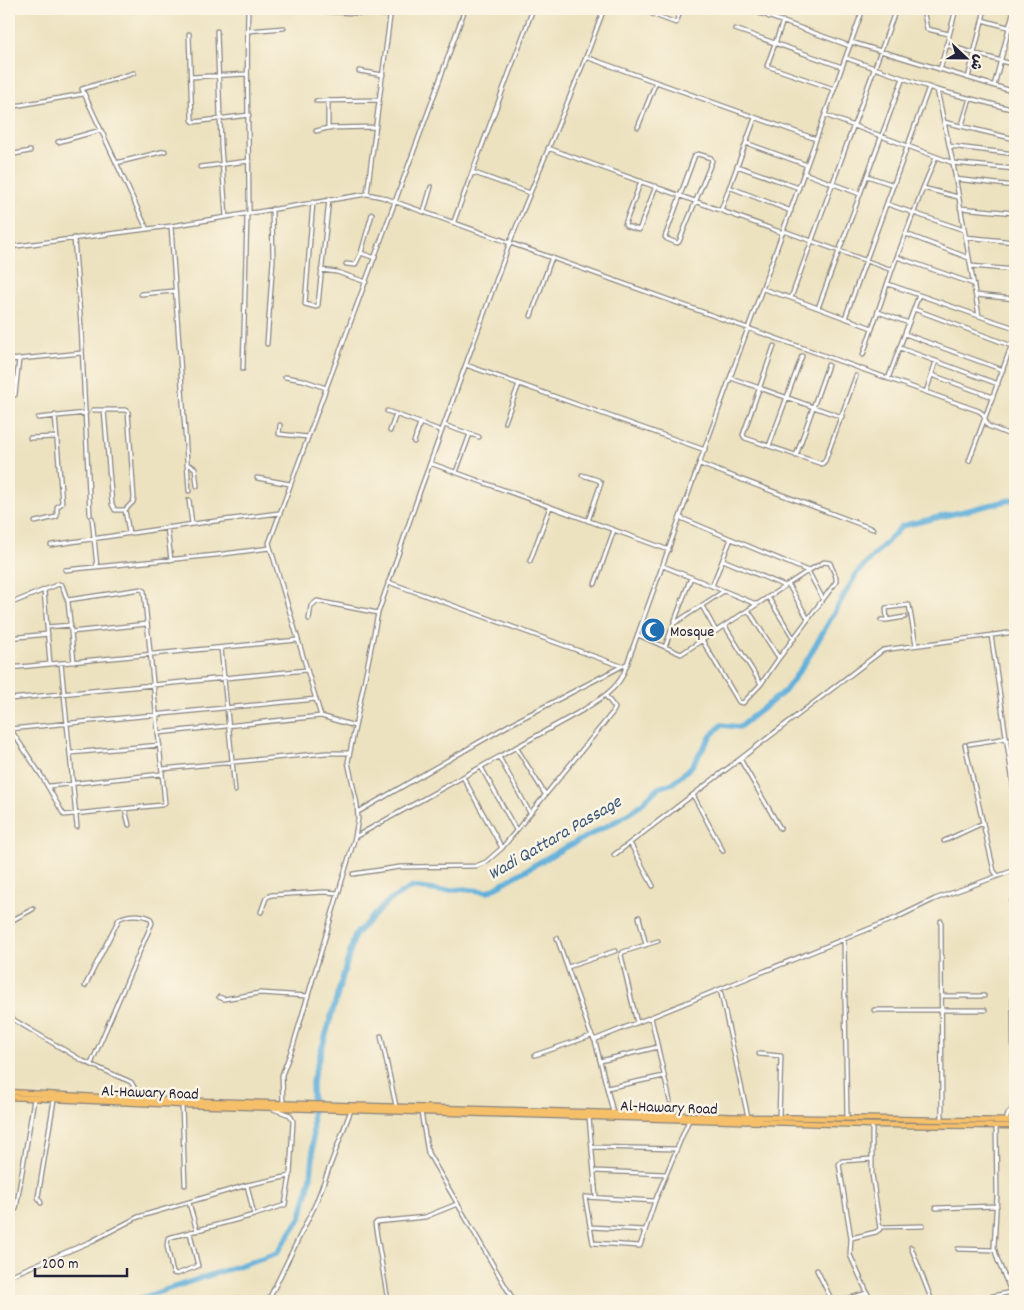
<svg xmlns="http://www.w3.org/2000/svg" width="1024" height="1310" viewBox="0 0 1024 1310" font-family="Dekko,'Playpen Sans Arabic',sans-serif">
	<rect width="100%" height="100%" fill="#fcf5e5"/>
	<filter id="ink" filterUnits="userSpaceOnUse"><feTurbulence type="fractalNoise" baseFrequency=".02" numOctaves="2"/><feDisplacementMap in="SourceGraphic" scale="10" xChannelSelector="R" yChannelSelector="G"/><feConvolveMatrix kernelMatrix="1 2 1 2 8 2 1 2 1" color-interpolation-filters="sRGB"/></filter>
	<filter id="wash" filterUnits="userSpaceOnUse"><feTurbulence type="fractalNoise" baseFrequency=".0096" numOctaves="4" result="noise"/><feDisplacementMap in="SourceGraphic" scale="20" xChannelSelector="R" yChannelSelector="G"/><feGaussianBlur stdDeviation="1.12" result="paint"/><feColorMatrix in="noise" values="0 0 0 0 0 0 0 0 0 0 0 0 0 0 0 0 0 1.4 0 .05"/><feComposite in="paint" operator="in"/></filter>
	<g filter="url(#wash)">
		<rect width="100%" height="100%" fill="#ece2c0"/>
		<g fill="none" stroke-linecap="round" stroke-linejoin="round">
			<path stroke="#60afda" stroke-width="5.5" d="M 132,1301 L 277,1253 L 301,1217 L 311,1176 L 313,1158 L 312,1082 L 355,935 L 387,902 L 412,887 L 441,891 L 464,889 L 488,892 L 557,852 L 620,819 L 637,808 L 658,788 L 673,783 L 691,767 L 711,736 L 721,725 L 739,727 L 785,691 L 807,660 L 857,573 L 902,526 L 1015,499"/>
		</g>
	</g>
	<g filter="url(#ink)">
		<g fill="none" stroke-linecap="round" stroke-linejoin="round">
			<defs>
				<path id="minor" d="M 248,9 C 246,77 249,145 249,214
					M 654,9 L 652,14 L 676,23 L 681,9
					M 748,9 L 850,46
					M 923,9 L 927,29 L 949,34
					M 318,11 L 391,15
					M 769,17 L 772,9
					M 982,20 L 1015,29
					M 783,21 L 767,66 L 834,89
					M 9,24 L 13,9
					M 735,29 L 842,67
					M 217,31 L 221,145 L 226,217
					M 248,31 L 284,28
					M 189,34 L 192,120 L 194,122 L 249,115
					M 851,42 L 1015,92
					M 946,45 L 1015,65
					M 586,57 L 816,139
					M 846,58 L 937,90 L 1015,110
					M 940,70 L 956,9
					M 359,71 L 383,75
					M 134,73 L 82,89 L 147,229
					M 191,77 L 246,74
					M 968,78 L 985,9
					M 994,86 L 1014,9
					M 937,90 L 953,163 L 979,316 L 1015,328
					M 328,100 L 328,128 L 376,127
					M 316,101 L 379,100
					M 9,107 L 83,94
					M 825,115 L 953,163 L 1015,169
					M 944,122 L 1015,139
					M 962,125 L 970,98
					M 638,127 L 656,82
					M 316,131 L 328,128
					M 58,142 L 101,130
					M 746,143 L 807,165
					M 949,146 L 1015,154
					M 548,148 L 783,233
					M 698,154 L 711,158 L 712,161 L 679,242 L 677,243 L 667,239 L 665,237 L 695,155 Z
					M 9,155 L 30,151
					M 116,163 L 165,151
					M 737,166 L 799,188
					M 200,167 L 249,161
					M 472,172 L 530,193
					M 804,173 L 860,194
					M 867,176 L 894,185
					M 955,179 L 1015,186
					M 641,181 L 625,224 L 626,226 L 639,230 L 656,186
					M 729,187 L 791,211
					M 923,188 L 936,157
					M 367,194 L 391,9
					M 313,202 L 305,304 L 316,307 L 318,305 L 329,199
					M 887,204 L 964,230
					M 960,208 L 1015,213
					M 721,210 L 755,118
					M 424,211 L 431,187
					M 372,214 L 361,253 L 375,258
					M 454,221 L 533,9
					M 171,226 L 189,491
					M 784,231 L 892,270 L 923,188 L 958,197
					M 906,234 L 969,258
					M 965,237 L 1015,242
					M 74,238 L 81,326 L 90,515
					M 9,247 L 171,226 L 367,194 L 382,197 L 979,411 L 983,414 L 988,426 L 1015,437
					M 897,257 L 974,284
					M 346,264 L 355,265 L 361,253
					M 971,266 L 1015,270
					M 321,270 L 337,272 L 366,282
					M 888,284 L 979,316
					M 763,289 L 791,298
					M 141,294 L 174,291
					M 976,295 L 1015,299
					M 818,308 L 903,78
					M 914,309 L 1012,346
					M 878,312 L 909,323
					M 531,316 L 552,257
					M 845,318 L 929,87
					M 872,328 L 791,298 L 896,9
					M 905,334 L 1003,370
					M 267,344 L 273,260 L 272,209
					M 774,346 L 743,435 L 745,438 L 822,464 L 825,461 L 856,376
					M 900,348 L 998,384
					M 863,355 L 892,270
					M 9,360 L 82,353
					M 466,365 L 705,450
					M 243,369 L 247,215
					M 932,375 L 993,397
					M 285,377 L 303,380 L 326,388
					M 731,378 L 842,417
					M 888,379 L 919,295
					M 926,392 L 936,361
					M 15,395 L 19,359
					M 93,410 L 125,410 L 128,411 L 134,498 L 133,502 L 125,510 L 129,533
					M 104,410 L 112,504 L 115,510 L 125,510
					M 387,411 L 442,431
					M 38,418 L 86,413
					M 505,422 L 519,384
					M 280,425 L 279,434 L 308,437
					M 444,425 L 470,434 L 456,472
					M 390,431 L 396,414
					M 470,434 L 479,437
					M 30,438 L 57,437
					M 414,442 L 420,423
					M 769,446 L 802,356
					M 796,456 L 828,365
					M 969,461 L 1015,336
					M 430,463 L 669,550
					M 187,464 L 195,468 L 197,486
					M 700,464 L 873,529
					M 582,475 L 598,480 L 601,483 L 588,521
					M 257,478 L 290,484
					M 189,500 L 192,524
					M 92,518 L 97,567
					M 681,518 L 808,571 L 823,599
					M 35,522 L 56,517 L 57,516 L 57,507 L 62,503 L 55,415
					M 167,527 L 171,560
					M 51,545 L 200,523 L 279,513
					M 723,560 L 785,586
					M 530,561 L 550,507
					M 663,566 L 756,604
					M 65,570 L 216,555 L 270,548
					M 388,582 L 621,666
					M 595,584 L 614,530
					M 788,584 L 808,619
					M 712,586 L 731,539
					M 44,590 L 50,664
					M 768,597 L 794,639
					M 9,604 L 59,584 L 62,585 L 68,602 L 74,662
					M 702,606 L 716,631
					M 748,610 L 779,658
					M 905,617 L 887,620 L 886,608 L 909,605 L 916,645
					M 309,619 L 311,606 L 317,601 L 378,613
					M 881,620 L 887,620
					M 675,623 L 724,591
					M 725,626 L 761,684
					M 47,627 L 71,625
					M 71,632 L 147,624
					M 638,635 L 681,654 L 808,571 L 824,562 L 830,563 L 836,577 L 836,582 L 779,658 L 761,684 L 743,703 L 739,702 L 702,640
					M 991,635 L 1015,797
					M 9,638 L 48,634
					M 665,647 L 691,577
					M 221,648 L 235,791
					M 61,663 L 77,827
					M 9,668 L 298,640
					M 9,699 L 307,670
					M 355,726 L 321,716 L 269,543 L 430,107 L 465,9
					M 9,727 L 41,775 L 64,815 L 162,805 L 165,803 L 144,591 L 141,589 L 68,600
					M 10,729 L 316,699
					M 158,733 L 321,716
					M 969,744 L 1007,738
					M 965,745 L 994,871 L 998,876 L 1015,870
					M 516,747 L 545,794
					M 70,753 L 160,745
					M 499,757 L 530,813
					M 740,759 L 780,828
					M 481,767 L 516,830
					M 162,769 L 326,753 L 349,753
					M 463,777 L 502,848
					M 49,786 L 162,774
					M 693,795 L 723,851
					M 125,809 L 129,825
					M 358,812 L 509,725 L 628,663
					M 355,837 L 358,819 L 357,804 L 348,762 L 378,613 L 420,491 L 510,242 L 586,57 L 604,9
					M 944,841 L 983,823
					M 630,843 L 653,886
					M 614,855 L 883,650 L 1015,632
					M 353,874 L 400,867 L 476,866 L 486,862 L 502,848 L 613,712 L 615,708 L 606,696
					M 261,912 L 266,898 L 271,895 L 325,892 L 339,893
					M 639,917 L 646,945
					M 941,921 L 942,1120
					M 9,922 L 33,909
					M 557,938 L 590,1032 L 595,1041 L 613,1112
					M 844,939 L 847,1118
					M 568,967 L 615,951
					M 85,986 L 119,919 C 127,914 141,914 150,918 L 152,923 L 91,1064
					M 720,989 L 748,1117
					M 941,996 L 984,996
					M 219,997 L 224,999 L 260,993 L 308,996
					M 874,1010 L 985,1010
					M 9,1017 L 83,1061 L 131,1082 L 134,1087 L 132,1099
					M 651,1017 L 670,1101
					M 637,1023 L 621,955 L 623,952 L 658,941
					M 381,1036 L 396,1106
					M 594,1040 L 896,918 L 935,899 L 998,876
					M 759,1054 L 781,1056 L 779,1117
					M 535,1055 L 591,1036
					M 600,1061 L 658,1047
					M 607,1088 L 664,1076
					M 283,1103 L 282,1075 L 293,1046 L 355,837 L 583,710 C 598,700 614,692 623,675 L 863,9
					M 182,1105 L 185,1185
					M 421,1112 L 428,1153 L 514,1301
					M 589,1117 L 596,1197
					M 1006,1121 L 1008,1114 L 1014,1107 L 1012,901
					M 996,1126 L 997,1195 L 994,1247 L 998,1261 L 1015,1301
					M 592,1147 L 677,1149
					M 594,1171 L 666,1174
					M 247,1185 L 254,1215
					M 655,1201 L 585,1197 L 593,1243 L 640,1246 L 655,1201 L 689,1120
					M 41,1203 L 38,1197 L 54,1100
					M 189,1203 L 197,1231
					M 936,1208 L 997,1206
					M 16,1209 L 34,1099
					M 590,1227 L 645,1230
					M 880,1227 L 923,1226
					M 190,1233 L 198,1266 L 177,1274 L 173,1273 L 167,1246 L 168,1238 L 254,1215 L 285,1205 L 290,1176 L 293,1121 L 290,1115 L 273,1109
					M 851,1238 L 839,1164 L 842,1161 L 872,1159
					M 911,1247 L 932,1301
					M 958,1249 L 995,1250
					M 817,1270 L 832,1301
					M 9,1276 L 90,1242 L 138,1217 L 247,1185 L 290,1176
					M 268,1301 L 316,1203 L 351,1110
					M 388,1301 L 375,1224 L 377,1222 L 425,1217 L 457,1204
					M 840,1301 L 867,1293
					M 871,1301 L 850,1255 L 851,1238 L 876,1232 L 880,1229 L 872,1174 L 872,1125
					M 972,1301 L 1011,1292"/>
				<path id="highway" d="M 9,1092 L 132,1099 L 748,1117 L 1015,1121
					M 9,1097 L 182,1105 L 872,1125 L 1015,1126"/>
			</defs>
			<use href="#minor" stroke="#87827e" stroke-width="5.5"/>
			<use href="#highway" stroke="#87827e" stroke-width="7"/>
			<use href="#minor" stroke="#fff" stroke-width="3"/>
			<use href="#highway" stroke="#f6c06b" stroke-width="4.5"/>
		</g>
	</g>
	<defs>
		<symbol id="mosque-disc" viewBox="-11 -11 22 22"><circle r="9.5" fill="#1f6fb2" stroke="#fcf5e5"/><path d="M3.5-4.9A6 6 0 1 0 3.5 4.9A5 5 0 1 1 3.5-4.9Z" fill="#fff"/></symbol>
	</defs>
	<g fill-rule="evenodd">
		<use href="#mosque-disc" x="639" y="616" width="28" height="28"/>
	</g>
	<g text-anchor="middle" stroke-width="5" stroke-linejoin="round" paint-order="stroke">
		<g font-size="16" fill="#22223b" stroke="#fcf5e5" text-anchor="start">
			<text x="670" y="636">Mosque</text>
		</g>
		<g font-size="16" fill="#22223b" stroke="#fcf5e5">
			<text transform="translate(150 1091) rotate(2)" y="6">Al-Hawary Road</text>
			<text transform="translate(669 1106) rotate(2)" y="6">Al-Hawary Road</text>
		</g>
		<g font-size="18" font-style="italic" fill="#3b5a7b" stroke="#fcf5e5">
			<text transform="translate(554 837) rotate(-30)" y="6">Wadi Qattara Passage</text>
		</g>
	</g>
	<rect width="1024" height="1310" fill="none" stroke="#fcf5e5" stroke-width="30"/>
	<g transform="translate(966 58) rotate(112)" stroke="#fcf5e5" stroke-width="4" paint-order="stroke">
	<path d="M0-4L9 19L0 12L-9 19Z" fill="#22223b"/>
	<text y="-8" font-size="14" font-weight="bold" text-anchor="middle" fill="#22223b">ش</text>
	</g>
	<path d="M35 1268v8h92v-8" fill="none" stroke="#22223b" stroke-width="2.5"/>
	<text x="42" y="1268" font-size="15" fill="#22223b" stroke="#fcf5e5" stroke-width="4" paint-order="stroke">200 m</text>
</svg>
